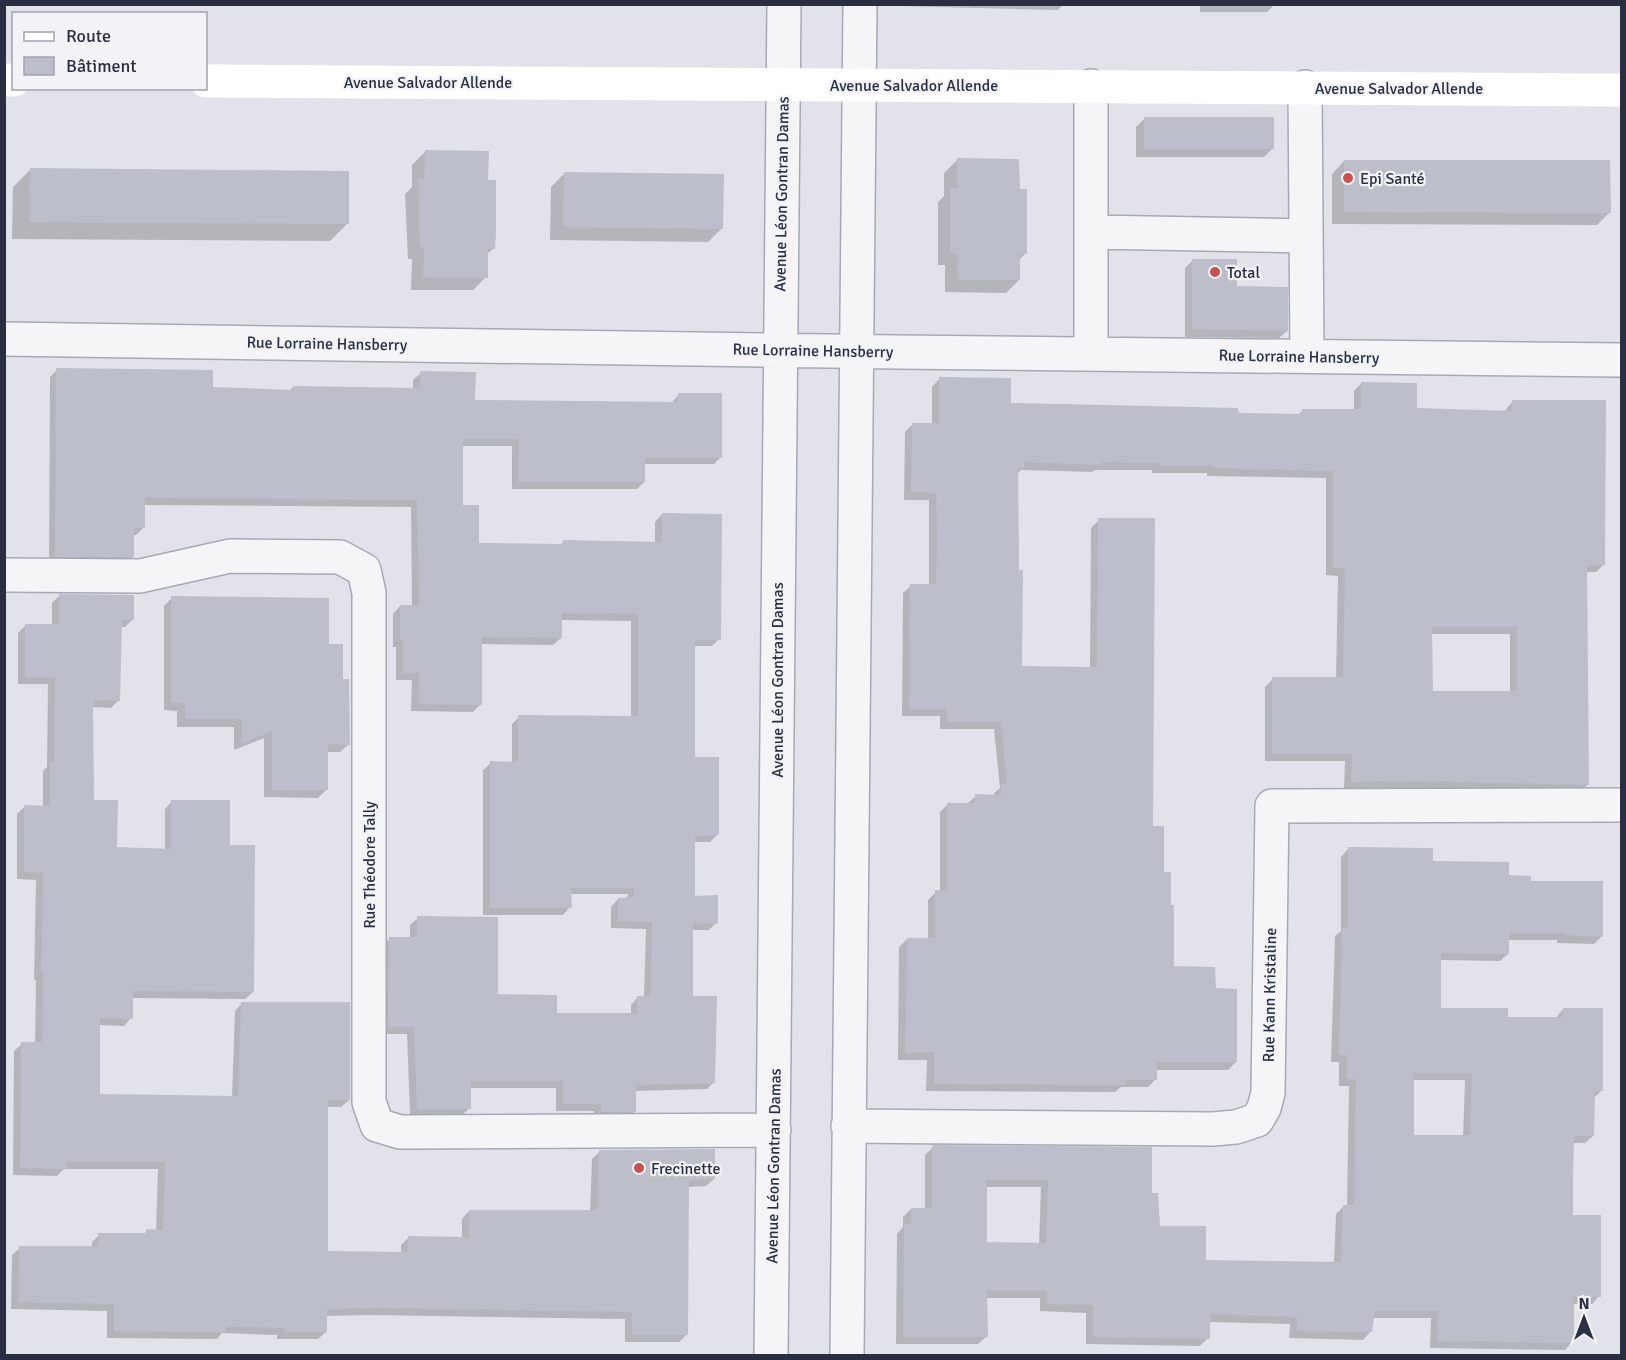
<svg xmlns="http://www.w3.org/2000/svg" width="1626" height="1360" viewBox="0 0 1626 1360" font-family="Signika,sans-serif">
	<rect width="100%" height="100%" fill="#e2e3ea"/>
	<path fill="#0003" fill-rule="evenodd" d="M 899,4 L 1063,4 L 1058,10 L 899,6 Z
		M 1200,4 L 1275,4 L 1267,12 L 1200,12 Z
		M 1145,118 L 1273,148 L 1264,157 L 1136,157 L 1136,127 Z
		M 425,152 L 487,182 L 494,248 L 486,255 L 486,277 L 473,290 L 411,290 L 412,259 L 408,259 L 405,194 L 412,187 L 412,165 Z
		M 957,160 L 1018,190 L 1026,253 L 1019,260 L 1019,280 L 1006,293 L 945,292 L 945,265 L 938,265 L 938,202 L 944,196 L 944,173 Z
		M 1344,161 L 1610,212 L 1597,225 L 1332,224 L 1332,174 Z
		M 31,169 L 347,224 L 330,241 L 12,239 L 13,187 Z
		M 564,174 L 722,228 L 708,242 L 550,240 L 551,187 Z
		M 1193,260 L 1235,287 L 1287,331 L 1279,338 L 1185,337 L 1185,268 Z
		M 57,370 L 212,388 L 289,391 L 293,387 L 413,390 L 413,380 L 421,373 L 473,402 L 671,404 L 679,394 L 721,457 L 714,464 L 644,464 L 644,482 L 637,489 L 512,489 L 512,446 L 462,446 L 461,507 L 478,544 L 560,545 L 563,542 L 655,543 L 655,522 L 662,514 L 719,639 L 712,646 L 694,646 L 694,758 L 718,834 L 710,842 L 694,842 L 694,897 L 716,923 L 709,930 L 691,930 L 691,998 L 714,1082 L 707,1089 L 635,1091 L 635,1111 L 627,1119 L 594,1119 L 594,1111 L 556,1111 L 556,1088 L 470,1088 L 470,1108 L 462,1115 L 410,1115 L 407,1034 L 381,1034 L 382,946 L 390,939 L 410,939 L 410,925 L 418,918 L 496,995 L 555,1014 L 631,1014 L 631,1005 L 638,997 L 644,997 L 646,929 L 611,928 L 611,907 L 618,899 L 627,899 L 628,894 L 570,894 L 570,907 L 563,915 L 483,915 L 483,770 L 491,763 L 512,763 L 512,724 L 519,717 L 631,718 L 631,621 L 561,620 L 561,638 L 553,645 L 481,644 L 481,704 L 473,712 L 411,711 L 412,680 L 396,680 L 396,647 L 393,647 L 393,614 L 400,606 L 412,606 L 411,507 L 144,505 L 144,527 L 136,535 L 133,535 L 133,557 L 125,564 L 49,563 L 50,377 Z
		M 939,379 L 1009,405 L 1238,415 L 1298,415 L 1303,410 L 1354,410 L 1354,391 L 1362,383 L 1415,410 L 1504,412 L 1512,402 L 1603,565 L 1596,572 L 1585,572 L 1587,785 L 1579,793 L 1410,788 L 1344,789 L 1345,761 L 1265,761 L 1265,687 L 1273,679 L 1336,679 L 1338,576 L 1326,575 L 1326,478 L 1207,476 L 1207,473 L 1152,473 L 1152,470 L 1095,470 L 1092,472 L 1021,470 L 1017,474 L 1021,668 L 1090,669 L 1091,528 L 1099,520 L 1151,827 L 1162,873 L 1173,967 L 1215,990 L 1236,1062 L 1228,1070 L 1156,1070 L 1156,1079 L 1148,1087 L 1121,1087 L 1115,1092 L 926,1091 L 927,1060 L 898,1060 L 899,947 L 907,939 L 928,939 L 928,900 L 936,892 L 940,892 L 940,812 L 947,805 L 967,804 L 976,796 L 994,796 L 994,793 L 1000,788 L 994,729 L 940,729 L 940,716 L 902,716 L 903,593 L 911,586 L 929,586 L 929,500 L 904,500 L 905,432 L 913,424 L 932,424 L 932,387 ZM 1430,634 L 1510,634 L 1510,692 L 1432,692 Z
		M 59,596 L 133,619 L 125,627 L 120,627 L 119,700 L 111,708 L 92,707 L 93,801 L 116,848 L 165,850 L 165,809 L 172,801 L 229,846 L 253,992 L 245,999 L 131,998 L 131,1018 L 124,1026 L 99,1025 L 99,1095 L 232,1097 L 235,1011 L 242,1003 L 349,1100 L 341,1107 L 327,1107 L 326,1253 L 401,1253 L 401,1245 L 408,1238 L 462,1238 L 462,1219 L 469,1211 L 590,1212 L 592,1159 L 600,1151 L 714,1179 L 706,1186 L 688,1187 L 686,1335 L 679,1342 L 625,1342 L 625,1319 L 372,1315 L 326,1316 L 326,1332 L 318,1339 L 277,1339 L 277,1335 L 222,1333 L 217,1339 L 107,1338 L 107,1311 L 11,1309 L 12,1255 L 20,1248 L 92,1248 L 92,1242 L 99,1235 L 143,1235 L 147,1231 L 156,1231 L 158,1169 L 64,1169 L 57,1176 L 13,1175 L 14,1051 L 22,1044 L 35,1044 L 36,980 L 34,980 L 36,880 L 17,879 L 17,814 L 25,806 L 43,807 L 43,771 L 47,767 L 48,684 L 18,684 L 18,633 L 26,625 L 52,625 L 52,603 Z
		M 172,598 L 328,646 L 341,680 L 349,744 L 340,752 L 326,752 L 326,790 L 318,798 L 264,797 L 264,738 L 234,750 L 234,727 L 177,727 L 177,711 L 164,710 L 164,606 Z
		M 1348,849 L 1432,862 L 1530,883 L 1602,936 L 1594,944 L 1557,943 L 1557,940 L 1508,940 L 1508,954 L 1500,961 L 1440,960 L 1440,1009 L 1507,1018 L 1556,1018 L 1563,1009 L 1601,1091 L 1594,1098 L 1593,1136 L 1585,1143 L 1573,1143 L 1572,1216 L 1599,1296 L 1592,1304 L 1572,1304 L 1572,1342 L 1565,1350 L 1430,1348 L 1431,1318 L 1372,1318 L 1370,1332 L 1363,1340 L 1289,1338 L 1290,1324 L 1208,1322 L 1208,1338 L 1200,1346 L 1086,1344 L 1086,1313 L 1040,1311 L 1040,1298 L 986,1298 L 986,1337 L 978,1344 L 896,1344 L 897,1234 L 903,1227 L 903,1217 L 911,1209 L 925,1210 L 925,1155 L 933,1147 L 1151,1195 L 1158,1228 L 1204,1261 L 1334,1263 L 1336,1214 L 1344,1206 L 1347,1206 L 1349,1086 L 1339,1086 L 1339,1062 L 1331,1062 L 1335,936 L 1341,931 L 1341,857 ZM 1412,1080 L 1465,1080 L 1463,1137 L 1412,1137 ZM 986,1187 L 1041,1187 L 1039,1244 L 986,1244 Z"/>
	<path fill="#bcbeca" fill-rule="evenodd" d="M 1144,117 L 1274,117 L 1274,149 L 1144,149 Z
		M 425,150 L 489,151 L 488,180 L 496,180 L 496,233 L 495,249 L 488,249 L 488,278 L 423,277 L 424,247 L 420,247 L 418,179 L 424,179 Z
		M 957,158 L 1019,159 L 1020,189 L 1027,189 L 1027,254 L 1020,254 L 1020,280 L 958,280 L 957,253 L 950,253 L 950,188 L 957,188 Z
		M 1344,160 L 1610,160 L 1611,213 L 1344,212 Z
		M 30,168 L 349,171 L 349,224 L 29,222 Z
		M 564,172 L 724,174 L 723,229 L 563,227 Z
		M 1192,259 L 1237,259 L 1237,286 L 1288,287 L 1288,331 L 1192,329 Z
		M 56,368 L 213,370 L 213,387 L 293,390 L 293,386 L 420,388 L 420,371 L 476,372 L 475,400 L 678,402 L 678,393 L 722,393 L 722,458 L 645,458 L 645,482 L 518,482 L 519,439 L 463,439 L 463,505 L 479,505 L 479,543 L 563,544 L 563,540 L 662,542 L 662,513 L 722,514 L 721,640 L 695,640 L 695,757 L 719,757 L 719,835 L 695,836 L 695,896 L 718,895 L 718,924 L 693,923 L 693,996 L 717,996 L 715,1083 L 636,1085 L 636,1112 L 601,1112 L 601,1104 L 563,1104 L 563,1081 L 471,1081 L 471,1109 L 417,1109 L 414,1027 L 388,1027 L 389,937 L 417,937 L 417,916 L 498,917 L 498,994 L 557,995 L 557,1013 L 637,1013 L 637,996 L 651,996 L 652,922 L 618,921 L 618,898 L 634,897 L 634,888 L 571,888 L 572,908 L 490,908 L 490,761 L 518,762 L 518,715 L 638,716 L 638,614 L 562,613 L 562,638 L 482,637 L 482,705 L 418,704 L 419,673 L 403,673 L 403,640 L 400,640 L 400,605 L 419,605 L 417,500 L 145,498 L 145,528 L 134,528 L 134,557 L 55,557 Z
		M 939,377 L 1011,378 L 1011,403 L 1238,408 L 1239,413 L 1302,414 L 1302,409 L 1361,409 L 1361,382 L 1417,383 L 1417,408 L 1512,411 L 1512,400 L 1606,400 L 1605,565 L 1587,565 L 1589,785 L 1418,781 L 1351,782 L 1352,754 L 1272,754 L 1272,677 L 1343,677 L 1345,568 L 1333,568 L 1333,471 L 1214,468 L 1214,466 L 1159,466 L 1159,463 L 1102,462 L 1102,465 L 1024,462 L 1024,468 L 1018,468 L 1019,570 L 1023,570 L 1022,666 L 1097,667 L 1098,518 L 1155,518 L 1153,826 L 1164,826 L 1164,872 L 1171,872 L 1171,905 L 1174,905 L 1174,966 L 1215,967 L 1216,988 L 1237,989 L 1237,1062 L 1157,1062 L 1157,1080 L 1125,1080 L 1125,1085 L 934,1084 L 934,1052 L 905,1053 L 907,938 L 935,938 L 935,890 L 947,891 L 947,803 L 975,803 L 975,794 L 1001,795 L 1001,784 L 1007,784 L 1001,722 L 947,722 L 947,709 L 909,709 L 910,584 L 936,584 L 937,538 L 936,493 L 911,492 L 912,423 L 939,423 ZM 1432,627 L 1517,627 L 1517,691 L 1433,691 Z
		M 59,594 L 134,595 L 134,620 L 122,620 L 120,701 L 93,700 L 94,800 L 118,800 L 117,847 L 171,849 L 171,800 L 230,800 L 230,845 L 255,845 L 254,992 L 133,991 L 133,1019 L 100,1018 L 100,1094 L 238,1096 L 241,1002 L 350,1002 L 350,1100 L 328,1100 L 328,1251 L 408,1252 L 408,1236 L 469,1237 L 469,1210 L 597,1210 L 599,1150 L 715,1149 L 715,1179 L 689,1180 L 688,1335 L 632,1335 L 632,1312 L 380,1308 L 327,1309 L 327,1332 L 284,1332 L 284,1328 L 226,1326 L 226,1332 L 114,1331 L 114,1304 L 18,1302 L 19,1246 L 98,1246 L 98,1233 L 146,1233 L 146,1229 L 163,1230 L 165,1162 L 66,1162 L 66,1169 L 20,1168 L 21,1042 L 42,1042 L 43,973 L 41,973 L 43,873 L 24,872 L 24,805 L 50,806 L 50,762 L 54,762 L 55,677 L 25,677 L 25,624 L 59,624 Z
		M 171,596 L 329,598 L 329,644 L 343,644 L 343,679 L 349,679 L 350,745 L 328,744 L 328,790 L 272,790 L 272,731 L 242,743 L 242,719 L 185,719 L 185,703 L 171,702 Z
		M 1348,847 L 1433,848 L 1433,861 L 1509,862 L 1509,875 L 1531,876 L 1531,881 L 1603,881 L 1603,937 L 1564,935 L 1564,933 L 1509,933 L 1509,954 L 1441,953 L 1441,1008 L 1508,1008 L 1508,1017 L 1563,1017 L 1563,1008 L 1603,1008 L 1603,1091 L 1595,1091 L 1594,1136 L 1574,1136 L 1573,1184 L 1573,1215 L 1601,1215 L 1601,1297 L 1574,1297 L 1574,1343 L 1437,1341 L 1438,1311 L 1375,1311 L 1372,1332 L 1297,1331 L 1297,1317 L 1210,1314 L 1210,1339 L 1093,1337 L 1093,1305 L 1047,1304 L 1047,1291 L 987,1291 L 988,1337 L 903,1337 L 904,1224 L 911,1224 L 911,1208 L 932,1208 L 932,1145 L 1152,1147 L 1152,1193 L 1158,1193 L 1160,1226 L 1206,1226 L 1206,1260 L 1341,1262 L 1343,1205 L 1354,1205 L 1356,1079 L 1347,1079 L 1347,1055 L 1339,1055 L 1342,927 L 1348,927 ZM 1414,1073 L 1472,1073 L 1470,1135 L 1414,1135 ZM 987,1180 L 1048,1180 L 1046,1243 L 987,1242 Z"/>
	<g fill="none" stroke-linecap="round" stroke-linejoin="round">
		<defs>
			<path id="street" d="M 1091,86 L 1091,354
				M 1305,87 L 1307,356
				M 1092,232 L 1306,236
				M 4,339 L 896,352 L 1622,360
				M 4,575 L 140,576 L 230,556 L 340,557 L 364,570 L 369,593 L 369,1102 L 377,1125 L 400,1132 L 774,1130
				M 848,1126 L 1213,1129 L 1236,1127 L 1257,1120 L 1264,1108 L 1268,1093 L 1272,806 L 1622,805
				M 771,1356 L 784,4
				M 847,1356 L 860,4"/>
		</defs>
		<use href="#street" stroke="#a7a9b4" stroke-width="36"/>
		<use href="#street" stroke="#f5f5f8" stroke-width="33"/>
		<path stroke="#fff" stroke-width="33" d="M 4,80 L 14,80
			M 206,81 L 1622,90"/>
	</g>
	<g fill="#cb514a" stroke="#f1f3f7" stroke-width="2">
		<circle cx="1348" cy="178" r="6"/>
		<circle cx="1215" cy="272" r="6"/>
		<circle cx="639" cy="1168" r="6"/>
	</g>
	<g text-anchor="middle" stroke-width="4.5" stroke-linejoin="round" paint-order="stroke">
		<g font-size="16" fill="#2a2e42" stroke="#f1f3f7">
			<text x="428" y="88">Avenue Salvador Allende</text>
			<text x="914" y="91">Avenue Salvador Allende</text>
			<text x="1399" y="94">Avenue Salvador Allende</text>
			<text transform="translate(781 194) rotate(-89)" y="6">Avenue Léon Gontran Damas</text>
			<text transform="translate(327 343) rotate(1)" y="6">Rue Lorraine Hansberry</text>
			<text transform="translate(813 350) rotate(1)" y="6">Rue Lorraine Hansberry</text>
			<text transform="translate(1299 356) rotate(1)" y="6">Rue Lorraine Hansberry</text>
			<text transform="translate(777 680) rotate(-90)" y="6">Avenue Léon Gontran Damas</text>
			<text transform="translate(369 865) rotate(-90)" y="6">Rue Théodore Tally</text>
			<text transform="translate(1269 995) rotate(-89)" y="6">Rue Kann Kristaline</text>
			<text transform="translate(773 1166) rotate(-89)" y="6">Avenue Léon Gontran Damas</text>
		</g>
		<g font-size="16" fill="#2a2e42" stroke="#f1f3f7" text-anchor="start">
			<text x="1360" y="184">Epi Santé</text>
			<text x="1227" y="278">Total</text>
			<text x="651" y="1174">Frecinette</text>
		</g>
	</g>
	<rect width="1626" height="1360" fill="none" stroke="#2a2e42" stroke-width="12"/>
	<rect x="12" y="12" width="195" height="78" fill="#f1f3f7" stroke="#a1a4af" stroke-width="1.5"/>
	<rect x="24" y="32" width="30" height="9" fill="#ffffff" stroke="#a1a4af" stroke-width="1.5"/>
	<text x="66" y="42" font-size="18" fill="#2a2e42">Route</text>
	<rect x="24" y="57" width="30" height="18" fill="#bcbeca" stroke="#a1a4af" stroke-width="1.5"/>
	<text x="66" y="72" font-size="18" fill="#2a2e42">Bâtiment</text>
	<g transform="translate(1584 1318)" stroke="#f1f3f7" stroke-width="4.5" paint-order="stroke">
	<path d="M0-4.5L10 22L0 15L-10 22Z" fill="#2a2e42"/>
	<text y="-9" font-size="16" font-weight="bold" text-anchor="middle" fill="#2a2e42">N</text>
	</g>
</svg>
